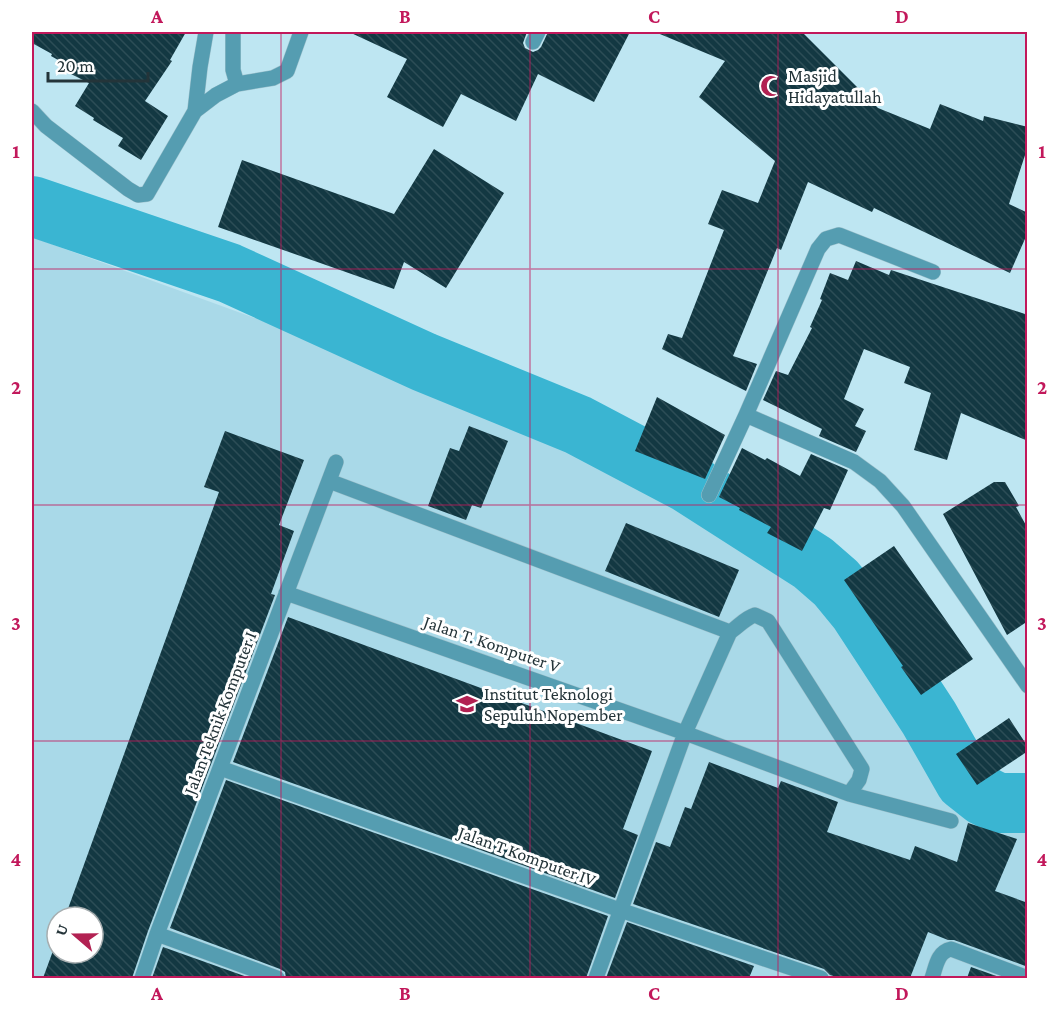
<svg xmlns="http://www.w3.org/2000/svg" width="1059" height="1010" viewBox="0 0 1059 1010" font-family="'Crimson Pro',serif">
	<defs>
		<pattern id="building-back-hatch" width="6" height="6" patternUnits="userSpaceOnUse" patternTransform="scale(1.5)"><rect width="6" height="6" fill="#133842"/><path d="M-1 5l2 2M0 0l6 6M5-1l2 2" fill="none" stroke="#2c4d56"/></pattern>
	</defs>
	<rect width="100%" height="100%" fill="#bee6f2"/>
	<path fill="#a9d9e8" fill-rule="evenodd" d="M 32,237 L 282,328 L 669,494 L 828,596 L 977,812 L 1027,820 L 1027,978 L 32,978 ZM 57,917 L 93,917 L 93,953 L 57,953 Z"/>
	<g fill="none" stroke-linecap="round" stroke-linejoin="round">
		<path stroke="#3ab5d2" stroke-width="60" d="M 32,206 L 229,273 L 424,362 L 578,425 L 688,483 L 813,563 L 836,583 L 859,611 L 929,718 L 965,781 L 984,796 L 998,803 L 1028,803"/>
	</g>
	<path fill="url(#building-back-hatch)" d="M 32,32 L 186,32 L 170,60 L 172,61 L 145,101 L 168,116 L 141,160 L 118,146 L 123,138 L 93,120 L 94,118 L 75,106 L 89,83 L 71,74 L 74,69 L 51,56 L 52,54 L 32,43 Z
		M 349,32 L 527,32 L 523,43 L 525,48 L 533,52 L 538,50 L 541,47 L 548,32 L 630,32 L 594,102 L 538,74 L 516,121 L 461,94 L 443,127 L 387,97 L 407,59 Z
		M 655,32 L 802,32 L 878,108 L 930,129 L 940,104 L 983,121 L 984,116 L 1028,127 L 1028,146 L 1009,204 L 1028,213 L 1028,232 L 1010,273 L 874,208 L 872,212 L 808,182 L 781,250 L 777,248 L 733,356 L 757,364 L 746,391 L 662,349 L 668,334 L 682,338 L 724,230 L 708,224 L 722,190 L 758,203 L 775,161 L 699,97 L 725,61 Z
		M 434,149 L 504,193 L 446,288 L 404,262 L 394,289 L 218,227 L 242,160 L 394,214 Z
		M 856,261 L 889,275 L 891,270 L 1028,315 L 1028,441 L 961,413 L 947,460 L 914,450 L 931,393 L 904,383 L 910,367 L 864,349 L 844,399 L 864,409 L 855,426 L 866,431 L 856,452 L 819,436 L 822,429 L 763,400 L 776,371 L 788,375 L 812,328 L 810,327 L 822,300 L 820,299 L 830,273 L 848,280 Z
		M 657,397 L 725,435 L 705,479 L 635,451 Z
		M 469,426 L 508,441 L 481,508 L 472,505 L 466,520 L 428,506 L 450,448 L 459,451 Z
		M 225,431 L 304,460 L 279,525 L 294,531 L 271,594 L 275,595 L 148,931 L 132,978 L 43,978 L 57,940 L 57,953 L 93,953 L 93,917 L 65,917 L 219,492 L 204,487 Z
		M 742,448 L 765,460 L 767,458 L 800,476 L 811,454 L 848,470 L 830,510 L 824,508 L 802,551 L 767,533 L 771,527 L 739,510 L 740,508 L 719,497 Z
		M 994,482 L 1005,482 L 1019,506 L 1016,507 L 1028,529 L 1028,621 L 1007,635 L 943,514 Z
		M 626,523 L 739,570 L 719,617 L 605,571 Z
		M 894,546 L 973,659 L 921,695 L 901,667 L 903,666 L 844,580 Z
		M 288,617 L 652,751 L 623,829 L 638,835 L 615,898 L 233,762 Z
		M 1009,718 L 1028,747 L 1028,751 L 977,785 L 956,754 Z
		M 709,762 L 778,788 L 781,781 L 838,802 L 827,832 L 910,860 L 915,846 L 957,862 L 968,823 L 1017,839 L 995,891 L 1028,903 L 1028,967 L 954,940 L 948,940 L 928,932 L 910,978 L 840,978 L 830,975 L 824,969 L 633,904 L 656,842 L 670,847 L 685,807 L 691,809 Z
		M 226,780 L 608,916 L 586,978 L 286,978 L 285,972 L 280,969 L 170,928 Z
		M 627,922 L 754,966 L 749,978 L 606,978 Z
		M 163,947 L 250,978 L 152,978 Z
		M 971,967 L 1002,978 L 967,978 Z"/>
	<g fill="none" stroke-linecap="round" stroke-linejoin="round">
		<defs>
			<path id="street" d="M 233,32 L 233,70 L 237,84
				M 533,42 L 538,32
				M 32,111 L 46,126 L 128,189 L 138,195 L 147,194 L 195,111 L 216,95 L 237,84 L 273,78 L 287,71 L 301,32
				M 195,111 L 200,67 L 206,32
				M 746,415 L 818,249 L 826,239 L 839,235 L 933,272
				M 329,481 L 730,632
				M 709,495 L 746,415 L 854,462 L 880,481 L 903,506 L 1028,686
				M 286,593 L 685,733 L 849,794 L 859,780 L 862,769 L 768,621 L 755,615 C 745,618 738,627 730,632
				M 220,768 L 620,910 L 821,978
				M 849,794 L 951,821
				M 157,934 L 277,978
				M 142,978 L 157,934 L 336,462
				M 596,978 L 685,733 L 730,632
				M 932,978 C 936,967 937,952 951,949 L 1028,978"/>
		</defs>
		<use href="#street" stroke="#9fc2cd" stroke-width="16"/>
		<use href="#street" stroke="#559db1" stroke-width="15"/>
	</g>
	<path fill="none" stroke="#c2185b" stroke-width="1.5" stroke-opacity="0.55" d="M 281,32 L 281,978M 530,32 L 530,978M 778,32 L 778,978M 32,269 L 1028,269M 32,505 L 1028,505M 32,741 L 1028,741"/>
	<defs>
		<symbol id="mosque-bare" viewBox="-9 -9 18 18"><path d="M3.5-4.9A6 6 0 1 0 3.5 4.9A5 5 0 1 1 3.5-4.9Z" fill="#b22152" stroke="#fff" stroke-width="2.5" paint-order="stroke"/></symbol>
		<symbol id="university-bare" viewBox="-9 -9 18 18"><path d="M0-5L7-2L0 1L-7-2ZM-4 1L0 2.5L4 1V4Q0 6-4 4Z" fill="#b22152" stroke="#fff" stroke-width="2.5" paint-order="stroke"/></symbol>
	</defs>
	<g fill-rule="evenodd">
		<use href="#mosque-bare" x="756" y="71" width="30" height="30"/>
		<use href="#university-bare" x="452" y="689" width="30" height="30"/>
	</g>
	<g text-anchor="middle" stroke-width="6" stroke-linejoin="round" paint-order="stroke">
		<g font-size="18" fill="#243439" stroke="#fff" text-anchor="start">
			<text x="788" y="82">Masjid<tspan x="788" dy="21">Hidayatullah</tspan></text>
			<text x="484" y="700">Institut Teknologi<tspan x="484" dy="21">Sepuluh Nopember</tspan></text>
		</g>
		<g font-size="18" fill="#243439" stroke="#fff">
			<text transform="translate(492 644) rotate(19)" y="6">Jalan T. Komputer V</text>
			<text transform="translate(220 713) rotate(-69)" y="6">Jalan Teknik Komputer I</text>
			<text transform="translate(527 856) rotate(20)" y="6">Jalan T Komputer IV</text>
		</g>
	</g>
	<rect width="1059" height="1010" fill="none" stroke="#ffffff" stroke-width="66"/>
	<g transform="translate(75 935) rotate(290)"><circle r="28" fill="#ffffff" stroke="#a7aeb0" stroke-width="1.5"/>
	<path d="M0-4.5L10 22L0 15L-10 22Z" fill="#b22152"/>
	<text y="-9" font-size="16" font-weight="bold" text-anchor="middle" fill="#243439">U</text>
	</g>
	<path d="M48 72v9h100v-9" fill="none" stroke="#243439" stroke-width="3"/>
	<text x="57" y="72" font-size="18" fill="#243439" stroke="#ffffff" stroke-width="4.5" paint-order="stroke">20 m</text>
	<rect x="33" y="33" width="993" height="944" fill="none" stroke="#c2185b" stroke-width="2"/>
	<g font-size="20" text-anchor="middle" font-weight="bold" fill="#c2185b">
		<text x="157" y="23">A</text>
		<text x="405" y="23">B</text>
		<text x="654" y="23">C</text>
		<text x="902" y="23">D</text>
		<text x="16" y="158">1</text>
		<text x="1042" y="158">1</text>
		<text x="16" y="394">2</text>
		<text x="1042" y="394">2</text>
		<text x="16" y="630">3</text>
		<text x="1042" y="630">3</text>
		<text x="16" y="866">4</text>
		<text x="1042" y="866">4</text>
		<text x="157" y="1000">A</text>
		<text x="405" y="1000">B</text>
		<text x="654" y="1000">C</text>
		<text x="902" y="1000">D</text>
	</g>
</svg>
